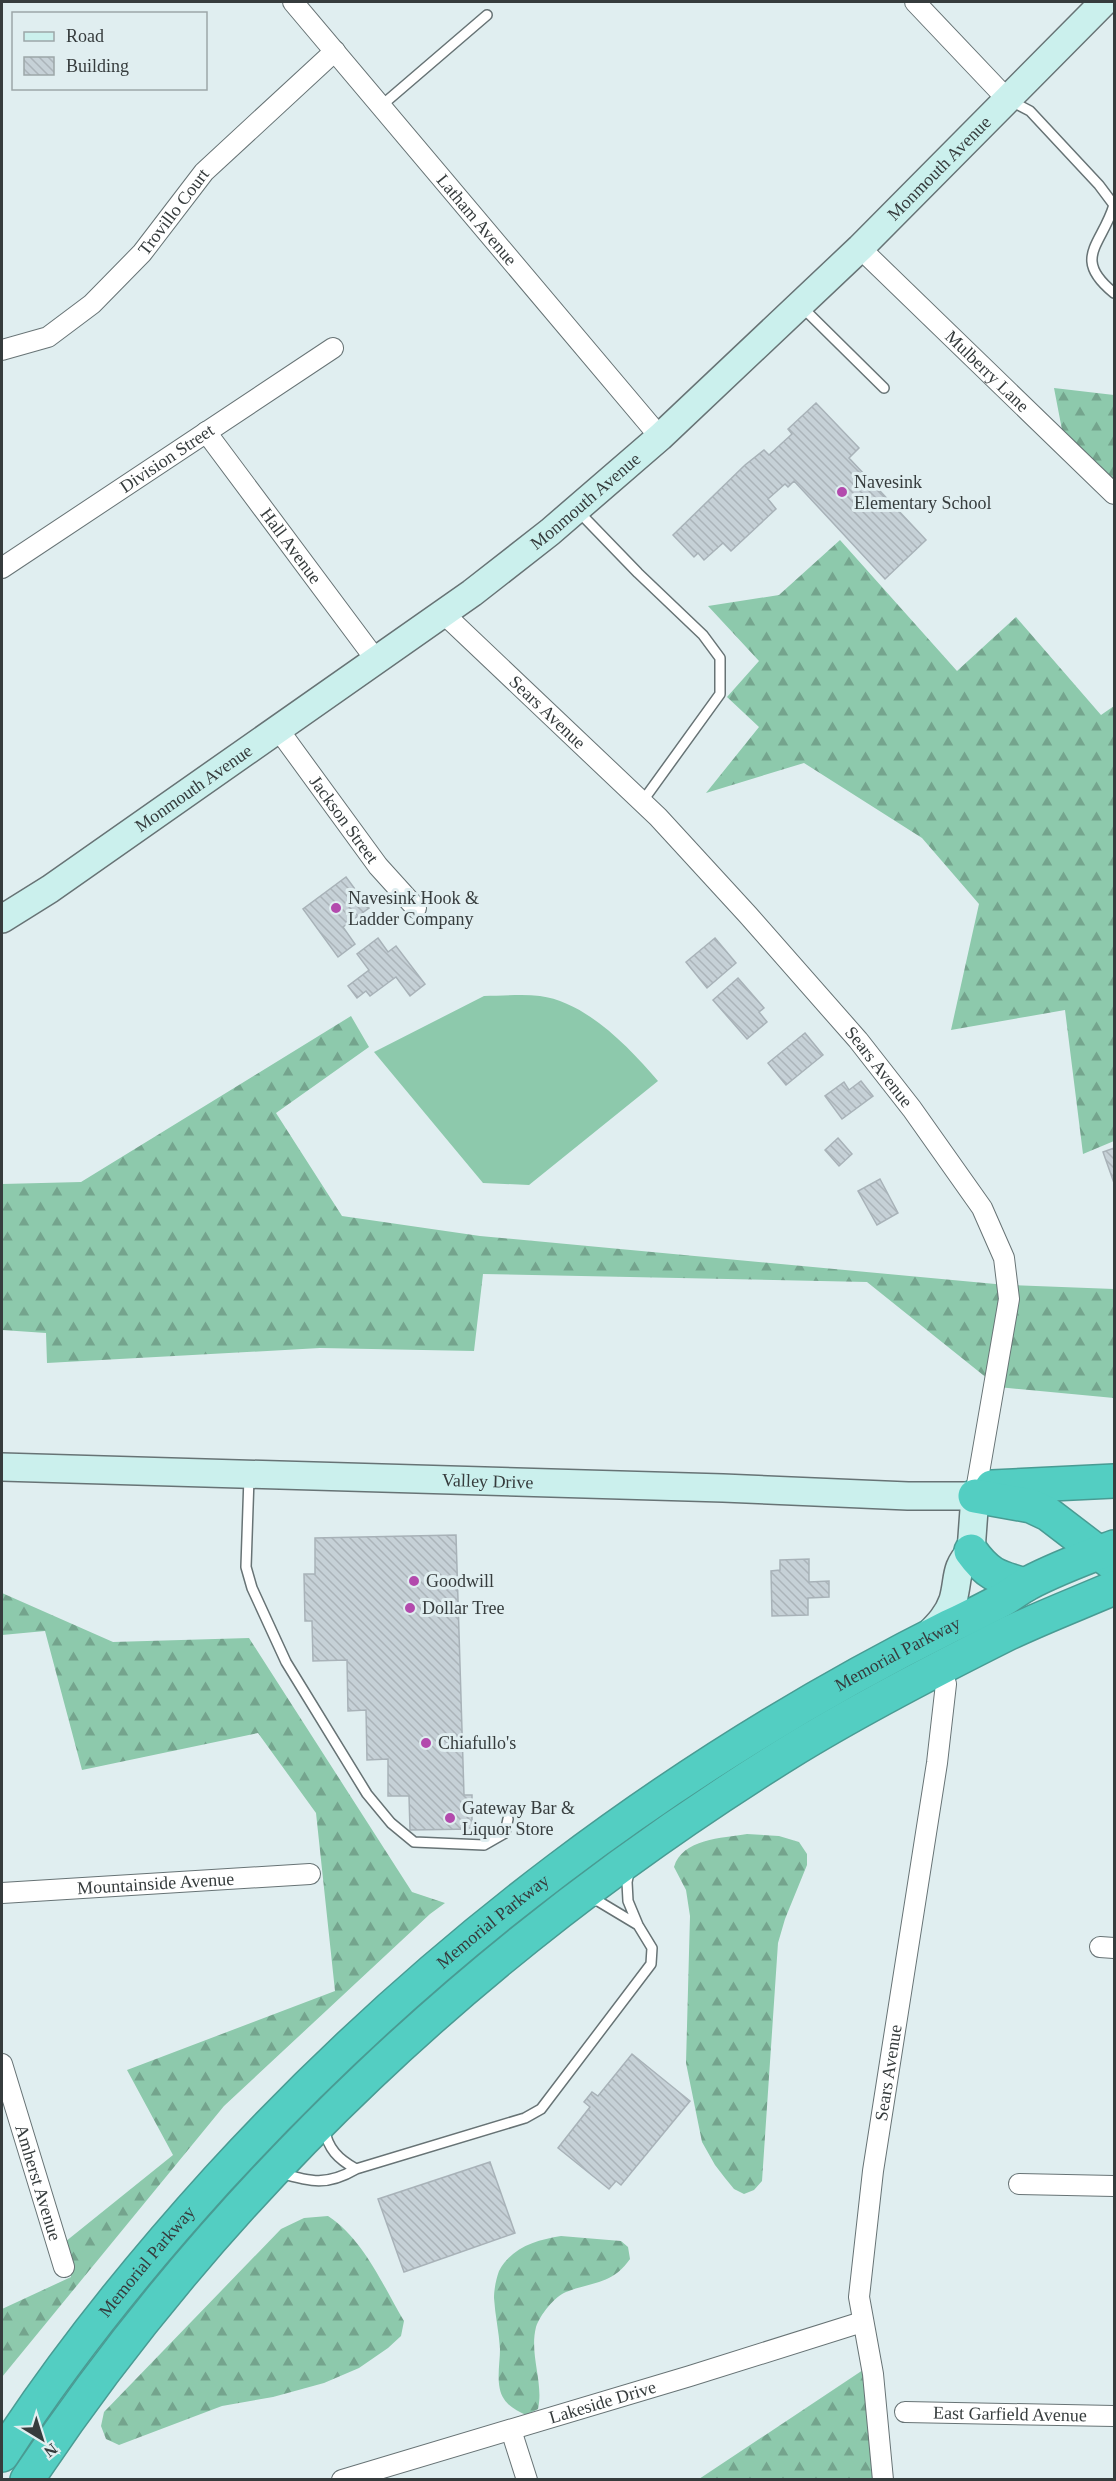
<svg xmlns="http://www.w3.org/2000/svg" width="1116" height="2481" viewBox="0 0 1116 2481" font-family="'Times New Roman',serif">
	<defs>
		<pattern id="forest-firs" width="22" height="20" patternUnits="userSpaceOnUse" patternTransform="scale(1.5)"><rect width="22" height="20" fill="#8dc9ac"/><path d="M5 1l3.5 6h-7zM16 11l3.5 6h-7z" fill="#74a48d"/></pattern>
		<pattern id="building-back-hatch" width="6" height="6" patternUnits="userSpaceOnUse" patternTransform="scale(1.5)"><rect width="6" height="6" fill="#c6d1d7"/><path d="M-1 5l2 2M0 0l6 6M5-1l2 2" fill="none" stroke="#abb4b9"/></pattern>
	</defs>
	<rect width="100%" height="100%" fill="#e0eef0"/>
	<path fill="#8dc9ac" d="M 484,996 C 502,996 522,994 540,996 C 586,1002 629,1047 658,1081 L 529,1185 L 483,1183 L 374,1052 Z"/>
	<path fill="url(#forest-firs)" d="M 1054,388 L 1114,395 L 1114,480 L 1063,435 Z
		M 840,540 L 957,671 L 1016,617 L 1101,715 L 1114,706 L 1114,1141 L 1083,1154 L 1065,1010 L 951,1030 L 979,904 L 922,838 L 804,763 L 706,793 L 759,727 L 727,697 L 759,661 L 708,606 L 779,595 Z
		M 351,1016 L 369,1047 L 276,1113 L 342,1216 L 480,1236 L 1006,1285 L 1114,1289 L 1114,1398 L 998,1387 L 867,1282 L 483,1274 L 474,1351 L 320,1348 L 47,1363 L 46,1333 L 2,1330 L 2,1184 L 81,1182 Z
		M 2,1593 L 113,1642 L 249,1638 L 412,1892 L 445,1903 L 430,1914 L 224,2106 L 2,2377 L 2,2309 L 71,2277 L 60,2246 L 173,2155 L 127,2070 L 335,1991 L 316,1813 L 258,1733 L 82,1770 L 45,1631 L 2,1635 Z
		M 747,1834 L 779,1836 L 799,1842 L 807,1854 L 807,1865 L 785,1919 L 778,1943 L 762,2181 L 754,2190 L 744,2194 L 734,2189 L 725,2178 L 715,2165 L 702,2142 L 686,2063 L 690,1916 L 686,1890 L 674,1867 C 682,1839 722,1838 747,1834 Z
		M 328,2216 C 364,2240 382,2284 404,2321 L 401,2336 L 388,2348 L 359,2368 L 324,2383 L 273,2397 L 222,2406 L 119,2445 L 106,2439 L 101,2426 L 104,2412 L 281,2229 L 304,2218 Z
		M 561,2236 L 621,2241 L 628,2247 L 630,2259 C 612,2285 591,2282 566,2292 C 555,2296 540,2315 536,2327 C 529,2355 544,2382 538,2409 L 526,2415 C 518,2411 509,2407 504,2399 C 495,2385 500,2365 500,2349 C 499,2332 495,2315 494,2298 C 494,2290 496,2279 499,2271 C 512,2247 536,2240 561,2236 Z
		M 866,2368 L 886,2479 L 699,2479 Z"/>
	<path fill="url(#building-back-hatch)" stroke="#a8b2b8" stroke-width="1.5" d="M 816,403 L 859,448 L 849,458 L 926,540 L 885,579 L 794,481 L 788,487 L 785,484 L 768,499 L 776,509 L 731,551 L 723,543 L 704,560 L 698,553 L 694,557 L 673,535 L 745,465 L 764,450 L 769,455 L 792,434 L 788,429 Z
		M 346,877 L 369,908 L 343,927 L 355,944 L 338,957 L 303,909 Z
		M 378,938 L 388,952 L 396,946 L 425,984 L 410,996 L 396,977 L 370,996 L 366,991 L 357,998 L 348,986 L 369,970 L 357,954 Z
		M 715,938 L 736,963 L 707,988 L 686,962 Z
		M 738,978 L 764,1008 L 759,1012 L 767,1022 L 747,1039 L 713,1000 Z
		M 805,1033 L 823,1055 L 786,1085 L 768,1063 Z
		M 861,1081 L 873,1096 L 842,1119 L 825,1096 L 844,1082 L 849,1090 Z
		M 838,1138 L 852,1154 L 839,1166 L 825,1150 Z
		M 1114,1148 L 1114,1183 L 1103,1152 Z
		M 880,1179 L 898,1213 L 877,1225 L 858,1191 Z
		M 456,1535 L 464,1795 L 472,1795 L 472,1829 L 410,1830 L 409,1796 L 388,1796 L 388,1759 L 367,1760 L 366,1710 L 348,1711 L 347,1660 L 313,1661 L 312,1621 L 305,1621 L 304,1574 L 315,1574 L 315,1538 Z
		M 809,1559 L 809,1582 L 829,1581 L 829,1597 L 808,1598 L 808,1615 L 772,1616 L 771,1571 L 780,1570 L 780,1560 Z
		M 632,2054 L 690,2101 L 621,2185 L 616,2181 L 609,2189 L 558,2148 L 590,2107 L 584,2102 L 592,2092 L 598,2096 Z
		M 490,2162 L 515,2233 L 404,2272 L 378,2199 Z"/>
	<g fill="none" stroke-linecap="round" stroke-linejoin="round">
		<defs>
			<path id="lane" d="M 1009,100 L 1030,111 L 1099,185 L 1114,205
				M 381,106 L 487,15
				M 1114,205 C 1102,245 1071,258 1114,293
				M 802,307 L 884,388
				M 579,512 L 638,573 L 703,635 L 720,658 L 720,694 L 642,802
				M 249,1477 L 246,1567 L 252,1588 L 286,1662 L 367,1794 L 391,1823 L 414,1842 L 484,1845 L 505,1833 L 508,1819
				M 590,1901 L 598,1901 L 638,1925
				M 324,2128 C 328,2149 338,2159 356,2169
				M 280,2173 C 311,2182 327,2186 356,2169 L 525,2118 L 541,2109 L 651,1964 L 652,1948 L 638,1925 L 628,1901 L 627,1882 L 629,1872"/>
			<g id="street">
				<path id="s1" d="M 293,2 L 660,437"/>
				<path d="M 915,2 L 1007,99"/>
				<path id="s2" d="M 860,248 L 1114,494"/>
				<path id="s3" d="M 2,350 L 48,337 L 92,304 L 142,253 L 204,172 L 335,51"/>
				<path id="s4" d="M 206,432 L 376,660"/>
				<path id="s5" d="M 2,568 L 333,348"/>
				<path id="s6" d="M 443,613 L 658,817 L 748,915 L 858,1040 L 912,1109 L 982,1208 L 1004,1258 L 1009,1299 L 975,1496"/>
				<path id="s7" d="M 278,729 L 378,866 L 416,908"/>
				<path id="s8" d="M 2,1893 L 310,1874"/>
				<path d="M 1100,1947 L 1114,1948"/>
				<path id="s9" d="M 2,2064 L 64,2267"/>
				<path d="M 1019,2184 L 1114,2186"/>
				<path id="s10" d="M 905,2412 L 1114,2416"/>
				<path d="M 511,2430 L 527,2480"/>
				<path id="s11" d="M 342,2480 L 690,2376 L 862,2322"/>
				<path id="s12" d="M 883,2480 L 873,2374 L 859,2297 L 873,2171 L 937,1763 L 946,1684 L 939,1670"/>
			</g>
			<g id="secondary">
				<path id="s13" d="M 2,919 L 50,889 L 472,593 L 550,532 L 660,437 L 860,248 L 1104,2"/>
				<path id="s14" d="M 2,1467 L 723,1488 L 908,1496 L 975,1496 L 971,1551 C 954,1568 959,1579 953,1600 C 948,1615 938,1625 928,1635"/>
			</g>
			<g id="highway">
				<path d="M 992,1487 L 1114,1481"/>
				<path d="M 975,1496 L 1031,1506 L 1048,1514 L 1112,1563"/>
				<path d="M 971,1551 C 988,1575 998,1577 1025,1585"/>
				<path id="s15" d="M 2,2455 C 66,2356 139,2266 218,2179 C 427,1951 674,1764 950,1626 C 968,1618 985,1609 1002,1600 C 1011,1595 1018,1589 1027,1584 C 1055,1569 1085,1558 1114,1547"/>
				<path d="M 27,2480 C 224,2184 487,1940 788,1753 C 859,1709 935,1670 1009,1633 C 1043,1617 1079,1603 1114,1588"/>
			</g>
		</defs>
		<use href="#lane" stroke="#677375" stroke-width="12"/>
		<use href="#street" stroke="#677375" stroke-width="22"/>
		<use href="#secondary" stroke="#677375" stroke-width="30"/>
		<use href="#highway" stroke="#499b93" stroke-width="36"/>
		<use href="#lane" stroke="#fff" stroke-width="9"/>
		<use href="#street" stroke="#fff" stroke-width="20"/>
		<use href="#secondary" stroke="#cbf0ed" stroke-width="27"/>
		<use href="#highway" stroke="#53cec2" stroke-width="33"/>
	</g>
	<g fill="#b34aad" stroke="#e0eef0" stroke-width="2">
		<circle cx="842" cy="492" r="6"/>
		<circle cx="336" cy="908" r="6"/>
		<circle cx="414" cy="1581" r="6"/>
		<circle cx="410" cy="1608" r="6"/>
		<circle cx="426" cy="1743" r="6"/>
		<circle cx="450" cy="1818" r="6"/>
	</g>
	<g text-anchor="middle" stroke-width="6" stroke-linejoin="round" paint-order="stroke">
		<g font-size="18" fill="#363c3d" stroke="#e0eef0">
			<text dy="6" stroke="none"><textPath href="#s13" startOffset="1204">Monmouth Avenue</textPath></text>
			<text dy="6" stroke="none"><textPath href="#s3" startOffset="226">Trovillo Court</textPath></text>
			<text dy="6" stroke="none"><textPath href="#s1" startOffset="285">Latham Avenue</textPath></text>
			<text dy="6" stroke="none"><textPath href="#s2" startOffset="177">Mulberry Lane</textPath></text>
			<text dy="6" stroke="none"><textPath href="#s5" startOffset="198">Division Street</textPath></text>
			<text dy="6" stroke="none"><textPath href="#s13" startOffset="718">Monmouth Avenue</textPath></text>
			<text dy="6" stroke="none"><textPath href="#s4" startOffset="142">Hall Avenue</textPath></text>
			<text dy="6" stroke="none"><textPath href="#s6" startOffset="144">Sears Avenue</textPath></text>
			<text dy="6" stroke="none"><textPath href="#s13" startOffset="232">Monmouth Avenue</textPath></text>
			<text dy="6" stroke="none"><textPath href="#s7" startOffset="112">Jackson Street</textPath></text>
			<text dy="6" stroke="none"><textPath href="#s6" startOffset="630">Sears Avenue</textPath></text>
			<text dy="6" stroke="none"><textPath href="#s14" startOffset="486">Valley Drive</textPath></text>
			<text dy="6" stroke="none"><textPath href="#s15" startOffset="1214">Memorial Parkway</textPath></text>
			<text dy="6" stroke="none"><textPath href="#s8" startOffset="154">Mountainside Avenue</textPath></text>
			<text dy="6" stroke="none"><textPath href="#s15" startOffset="728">Memorial Parkway</textPath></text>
			<text dy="6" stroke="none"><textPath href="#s12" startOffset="411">Sears Avenue</textPath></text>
			<text dy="6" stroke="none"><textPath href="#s9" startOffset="124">Amherst Avenue</textPath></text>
			<text dy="6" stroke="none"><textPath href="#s15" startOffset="242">Memorial Parkway</textPath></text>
			<text dy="6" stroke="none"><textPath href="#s11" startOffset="272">Lakeside Drive</textPath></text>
			<text dy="6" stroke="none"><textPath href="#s10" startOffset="105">East Garfield Avenue</textPath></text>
		</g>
		<g font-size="18" fill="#363c3d" stroke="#e0eef0" text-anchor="start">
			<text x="854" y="488">Navesink<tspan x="854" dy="21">Elementary School</tspan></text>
			<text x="348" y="904">Navesink Hook &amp;<tspan x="348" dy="21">Ladder Company</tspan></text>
			<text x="426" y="1587">Goodwill</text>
			<text x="422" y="1614">Dollar Tree</text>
			<text x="438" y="1749">Chiafullo's</text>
			<text x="462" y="1814">Gateway Bar &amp;<tspan x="462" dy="21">Liquor Store</tspan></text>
		</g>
	</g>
	<rect width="1116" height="2481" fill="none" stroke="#363c3d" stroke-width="6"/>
	<rect x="12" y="12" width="195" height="78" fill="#e0eef0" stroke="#9ca7a8" stroke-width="1.5"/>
	<rect x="24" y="32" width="30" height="9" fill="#cbf0ed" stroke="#9ca7a8" stroke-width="1.5"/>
	<text x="66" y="42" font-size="18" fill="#363c3d">Road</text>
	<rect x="24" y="57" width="30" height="18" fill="url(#building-back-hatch)" stroke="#9ca7a8" stroke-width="1.5"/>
	<text x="66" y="72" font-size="18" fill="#363c3d">Building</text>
	<g transform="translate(42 2439) rotate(142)" stroke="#e0eef0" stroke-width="4.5" paint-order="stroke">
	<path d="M0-4.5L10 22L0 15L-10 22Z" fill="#363c3d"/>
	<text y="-9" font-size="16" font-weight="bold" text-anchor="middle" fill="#363c3d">N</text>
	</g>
</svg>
